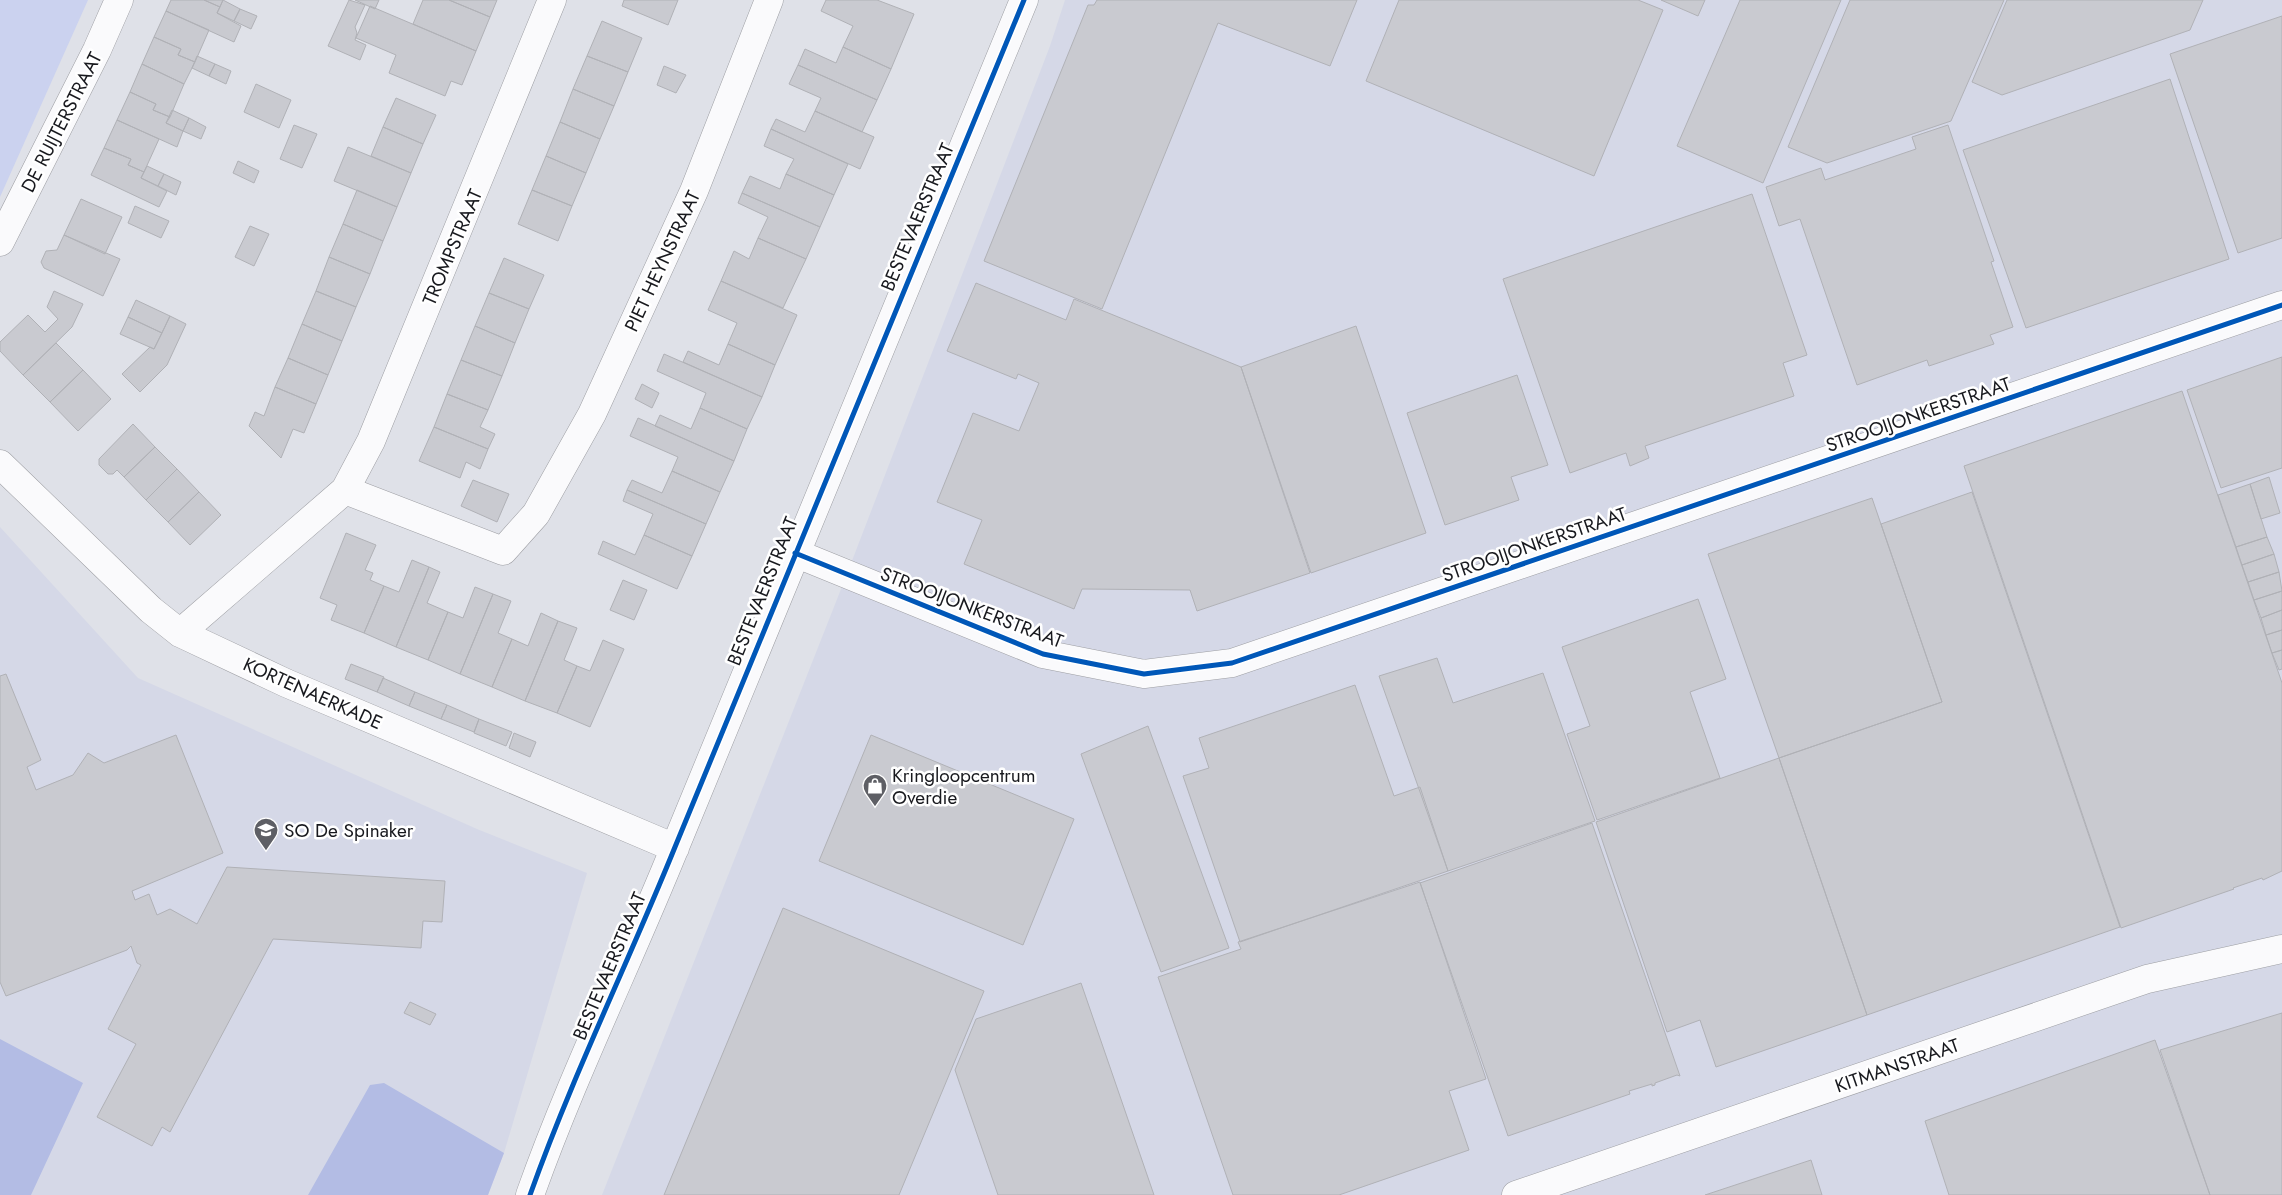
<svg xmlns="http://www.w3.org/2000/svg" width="2282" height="1195" viewBox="0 0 2282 1195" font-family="Jost,sans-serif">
	<rect width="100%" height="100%" fill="#dfe1e8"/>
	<path fill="#d5d8e7" d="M 1065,0 L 2282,0 L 2282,1195 L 602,1195 L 845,579 L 1050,46 Z
		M 0,527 L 138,678 L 477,829 L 587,873 L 504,1153 L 488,1195 L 0,1195 Z"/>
	<path fill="#cbd2ef" d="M 0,0 L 88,0 L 0,197 Z"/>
	<path fill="#b3bce4" d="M 0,1039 L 83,1083 L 31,1195 L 0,1195 Z
		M 384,1083 L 504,1153 L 488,1195 L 308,1195 L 370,1085 Z"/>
	<path fill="#c9cad0" stroke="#b0b1b6" d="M 171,0 L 204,0 L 220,7 L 217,13 L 241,26 L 234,42 L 166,11 Z
		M 204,0 L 223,0 L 220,7 Z
		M 223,0 L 240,9 L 234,21 L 217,13 Z
		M 349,0 L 365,5 L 355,27 L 357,33 L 355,40 L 366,45 L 360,60 L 328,46 Z
		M 355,0 L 379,0 L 375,9 Z
		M 423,0 L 449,0 L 490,17 L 476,51 L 413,24 Z
		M 449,0 L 497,0 L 490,17 Z
		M 624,0 L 678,0 L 668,25 L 622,6 Z
		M 826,0 L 877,0 L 914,14 L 891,69 L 843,47 L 853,26 L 821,11 Z
		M 1097,0 L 1357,0 L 1330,66 L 1218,23 L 1102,309 L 984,261 L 1088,5 L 1094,5 Z
		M 1399,0 L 1638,0 L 1663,10 L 1594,176 L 1366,81 Z
		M 1661,0 L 1705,0 L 1698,16 Z
		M 1740,0 L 1841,0 L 1763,183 L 1677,146 Z
		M 1850,0 L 2004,0 L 1951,121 L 1827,163 L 1788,147 Z
		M 2007,0 L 2203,0 L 2190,30 L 2002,95 L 1972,82 Z
		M 370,6 L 476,51 L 462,85 L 451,81 L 445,96 L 389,73 L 396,55 L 356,38 Z
		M 240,9 L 257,16 L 251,29 L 234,21 Z
		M 166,11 L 209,30 L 195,62 L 178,55 L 181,49 L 154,37 Z
		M 2282,16 L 2282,238 L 2238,253 L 2170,54 Z
		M 602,21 L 642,38 L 628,72 L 587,56 Z
		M 154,37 L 181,49 L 178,55 L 195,62 L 184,84 L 142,64 Z
		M 843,47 L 891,69 L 877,100 L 798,65 L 805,49 L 836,63 Z
		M 197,56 L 215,64 L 209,76 L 192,68 Z
		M 587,56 L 628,72 L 614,106 L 573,89 Z
		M 142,64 L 184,84 L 170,117 L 153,110 L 156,104 L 130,92 Z
		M 215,64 L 231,71 L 226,84 L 209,76 Z
		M 798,65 L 877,100 L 862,132 L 815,111 L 821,98 L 789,84 Z
		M 664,66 L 686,75 L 676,93 L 657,85 Z
		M 2170,79 L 2229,259 L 2026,328 L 1963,150 Z
		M 256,84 L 291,100 L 279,128 L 244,112 Z
		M 573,89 L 614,106 L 600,139 L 560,122 Z
		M 130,92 L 156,104 L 153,110 L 170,117 L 166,123 L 183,131 L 177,147 L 117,120 Z
		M 396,98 L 436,115 L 423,144 L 383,127 Z
		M 172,110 L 189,118 L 183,131 L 166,123 Z
		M 815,111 L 874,137 L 860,169 L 771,129 L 776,119 L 805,132 Z
		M 189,118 L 206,127 L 201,139 L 183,131 Z
		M 117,120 L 159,139 L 144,172 L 128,165 L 131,159 L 104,148 Z
		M 560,122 L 600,139 L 586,173 L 546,156 Z
		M 294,125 L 317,134 L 302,168 L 280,159 Z
		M 1948,125 L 1994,261 L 1991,262 L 2013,327 L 1990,335 L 1994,344 L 1929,366 L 1927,360 L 1857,385 L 1800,219 L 1779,226 L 1766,187 L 1821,168 L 1825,180 L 1916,149 L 1912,137 Z
		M 383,127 L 423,144 L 411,173 L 371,156 Z
		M 771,129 L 848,164 L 834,195 L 786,174 L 794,159 L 764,146 Z
		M 348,147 L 411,173 L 397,207 L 334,181 Z
		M 104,148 L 131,159 L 128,165 L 144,172 L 141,178 L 167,191 L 159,207 L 91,175 Z
		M 546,156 L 586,173 L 572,206 L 532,190 Z
		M 238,161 L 259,171 L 254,183 L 233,173 Z
		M 147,166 L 164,174 L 158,186 L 141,178 Z
		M 164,174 L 181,182 L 176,195 L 158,186 Z
		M 786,174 L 834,195 L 820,227 L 742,193 L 750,176 L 780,189 Z
		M 357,190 L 397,207 L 383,241 L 343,224 Z
		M 532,190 L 572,206 L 558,241 L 518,224 Z
		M 742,193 L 820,227 L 806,259 L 758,238 L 768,217 L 738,203 Z
		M 1752,194 L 1807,355 L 1783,363 L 1794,396 L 1645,446 L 1649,458 L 1630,466 L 1626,453 L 1570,473 L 1503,279 Z
		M 81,199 L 122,217 L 105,254 L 64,235 Z
		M 135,206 L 169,221 L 161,238 L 128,223 Z
		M 343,224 L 383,241 L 370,274 L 329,257 Z
		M 250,226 L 269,234 L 254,266 L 235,257 Z
		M 64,235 L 120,259 L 103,296 L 44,268 L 41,262 L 46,251 L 57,250 Z
		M 758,238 L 806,259 L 783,308 L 721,281 L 734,251 L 749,259 Z
		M 329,257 L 370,274 L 356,307 L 316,291 Z
		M 504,258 L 544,275 L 529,309 L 489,293 Z
		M 721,281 L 797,315 L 775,365 L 728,344 L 737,323 L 708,310 Z
		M 976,283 L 1066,320 L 1074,299 L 1241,367 L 1310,573 L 1197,611 L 1190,590 L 1082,589 L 1074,609 L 964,564 L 982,520 L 937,502 L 973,413 L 1019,431 L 1039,383 L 1018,374 L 1016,379 L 947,351 Z
		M 54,291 L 83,304 L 72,327 L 23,375 L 0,351 L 0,342 L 28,315 L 45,332 L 58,319 L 47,307 Z
		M 316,291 L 356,307 L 342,341 L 302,324 Z
		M 489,293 L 529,309 L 515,343 L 475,326 Z
		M 136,300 L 170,316 L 162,333 L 128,317 Z
		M 170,316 L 186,324 L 167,365 L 140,392 L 122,374 L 150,347 L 154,349 Z
		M 128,317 L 162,333 L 154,349 L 120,334 Z
		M 302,324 L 342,341 L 328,375 L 288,358 Z
		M 475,326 L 515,343 L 502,376 L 461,360 Z
		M 1356,326 L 1426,533 L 1311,573 L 1241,367 Z
		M 56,343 L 83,370 L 50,402 L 23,375 Z
		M 728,344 L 775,365 L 762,397 L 683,362 L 688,351 L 719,365 Z
		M 664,354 L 762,397 L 747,429 L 700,408 L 706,393 L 657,371 Z
		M 2282,357 L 2282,468 L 2221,488 L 2187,390 Z
		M 288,358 L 328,375 L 316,404 L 275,387 Z
		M 461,360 L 502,376 L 488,410 L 447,394 Z
		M 83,370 L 111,399 L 78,431 L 50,402 Z
		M 1517,375 L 1548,465 L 1511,477 L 1519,500 L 1445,525 L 1407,413 Z
		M 642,384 L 659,393 L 652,408 L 635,399 Z
		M 275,387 L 316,404 L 304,433 L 293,429 L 281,458 L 249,426 L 255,412 L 264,416 Z
		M 2182,391 L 2282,683 L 2282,871 L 2263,880 L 2262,878 L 2233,888 L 2234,889 L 2121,928 L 1964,466 Z
		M 447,394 L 488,410 L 480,427 L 495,434 L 488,449 L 434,427 Z
		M 700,408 L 747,429 L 734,461 L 655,426 L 660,415 L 691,429 Z
		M 638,418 L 734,461 L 720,492 L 672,471 L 678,457 L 630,436 Z
		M 133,424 L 155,447 L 124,477 L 117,470 L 113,474 L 108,474 L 99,465 L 99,459 Z
		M 434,427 L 488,449 L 480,469 L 466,462 L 460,478 L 419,461 Z
		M 155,447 L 177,469 L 146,500 L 124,477 Z
		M 177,469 L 199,492 L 168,522 L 146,500 Z
		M 672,471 L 720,492 L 706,524 L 627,490 L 632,480 L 662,493 Z
		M 2269,477 L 2280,513 L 2261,519 L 2250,484 Z
		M 473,480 L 509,494 L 497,522 L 461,506 Z
		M 2250,484 L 2267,537 L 2236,547 L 2218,495 Z
		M 627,490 L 706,524 L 692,556 L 644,535 L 653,514 L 623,501 Z
		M 199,492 L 221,515 L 190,545 L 168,522 Z
		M 1972,492 L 2120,927 L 1867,1015 L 1779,758 L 1942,702 L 1881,524 Z
		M 1872,498 L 1942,702 L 1779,758 L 1708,554 Z
		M 346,533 L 376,545 L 365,570 L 373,573 L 370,580 L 384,586 L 364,633 L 331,620 L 337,605 L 320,598 Z
		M 644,535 L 692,556 L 677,589 L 598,554 L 603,541 L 635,555 Z
		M 2267,537 L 2274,554 L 2242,565 L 2236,547 Z
		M 2274,554 L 2279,572 L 2248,582 L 2242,565 Z
		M 412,560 L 429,567 L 396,647 L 364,633 L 384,586 L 399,592 Z
		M 429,567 L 440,572 L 427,603 L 448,612 L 428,660 L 396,647 Z
		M 2279,572 L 2282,591 L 2254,600 L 2248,582 Z
		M 623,580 L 647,590 L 634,620 L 610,610 Z
		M 475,587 L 493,594 L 460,674 L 428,660 L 448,612 L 463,618 Z
		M 2282,591 L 2282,610 L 2261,618 L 2254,600 Z
		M 493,594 L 511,601 L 498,633 L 512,639 L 492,687 L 460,674 Z
		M 1698,599 L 1726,679 L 1690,692 L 1720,778 L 1597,820 L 1567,734 L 1590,726 L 1562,647 Z
		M 2282,610 L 2282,630 L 2266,635 L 2261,618 Z
		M 541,613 L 558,621 L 525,701 L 492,687 L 512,639 L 528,646 Z
		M 558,621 L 577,628 L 564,660 L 577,666 L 557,713 L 525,701 Z
		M 2282,630 L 2282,650 L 2272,653 L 2266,635 Z
		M 603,640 L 624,649 L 590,727 L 557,713 L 577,666 L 590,671 Z
		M 2282,650 L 2282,669 L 2279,670 L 2272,653 Z
		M 1437,658 L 1453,703 L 1543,673 L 1595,821 L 1448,871 L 1379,676 Z
		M 351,664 L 384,677 L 377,692 L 345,679 Z
		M 6,674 L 41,760 L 27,767 L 36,790 L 73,775 L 88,753 L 104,763 L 176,735 L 223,853 L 132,891 L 135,900 L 149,894 L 157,915 L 170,909 L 197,924 L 227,867 L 445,881 L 442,922 L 423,921 L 421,948 L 273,939 L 170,1132 L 162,1127 L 152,1146 L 97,1117 L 136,1044 L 108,1029 L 141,965 L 137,963 L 131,946 L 127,950 L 6,996 L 0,982 L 0,676 Z
		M 383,678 L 415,692 L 409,706 L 377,692 Z
		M 1355,685 L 1394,796 L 1420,787 L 1448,871 L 1240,942 L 1183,776 L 1209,768 L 1199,738 Z
		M 415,692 L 447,705 L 441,719 L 409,706 Z
		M 447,705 L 479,719 L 474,732 L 441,719 Z
		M 479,719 L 512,732 L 506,746 L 474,733 Z
		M 1148,726 L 1229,948 L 1161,972 L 1081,754 Z
		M 514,733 L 536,742 L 530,757 L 509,748 Z
		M 871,735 L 1074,819 L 1023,945 L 819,861 Z
		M 1779,758 L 1867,1015 L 1716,1067 L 1700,1020 L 1667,1032 L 1596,822 Z
		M 1592,823 L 1680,1076 L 1677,1075 L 1655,1083 L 1655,1085 L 1652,1086 L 1652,1084 L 1629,1091 L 1630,1094 L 1508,1136 L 1420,883 Z
		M 1420,882 L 1486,1079 L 1449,1091 L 1469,1150 L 1339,1195 L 1233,1195 L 1158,977 L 1241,949 L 1238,942 Z
		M 783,908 L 984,991 L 899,1195 L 664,1195 Z
		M 1081,983 L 1154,1195 L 998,1195 L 955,1070 L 976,1019 Z
		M 410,1002 L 436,1014 L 430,1025 L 404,1013 Z
		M 2282,1013 L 2282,1195 L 2210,1195 L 2160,1050 Z
		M 2155,1040 L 2210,1195 L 1949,1195 L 1925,1121 Z
		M 1811,1160 L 1822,1195 L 1705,1195 Z"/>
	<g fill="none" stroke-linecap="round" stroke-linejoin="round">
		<defs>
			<path id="minor" d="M 0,242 L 97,50 L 119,0
				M 0,464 L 151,610 L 180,633 L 286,683 L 675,848
				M 345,490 L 503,551 L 536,514 L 592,414 L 694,191 L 769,0
				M 795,553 L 1043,654 L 1144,674 L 1232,663 L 2282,305
				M 180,633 L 345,490 L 371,441 L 552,0
				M 530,1195 C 572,1077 628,963 675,847 C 791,565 906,282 1024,0
				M 1516,1195 L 2147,979 L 2282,949"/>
		</defs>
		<use href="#minor" stroke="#9d9ea3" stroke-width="29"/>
		<use href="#minor" stroke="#fafafc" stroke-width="28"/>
		<defs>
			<path id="cycleway" d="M 795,553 L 1043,654 L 1144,674 L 1232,663 L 2282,305
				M 530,1195 C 572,1077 628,963 675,847 C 791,565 906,282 1024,0"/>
		</defs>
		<use href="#cycleway" stroke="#fff" stroke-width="8"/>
		<use href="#cycleway" stroke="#0057b8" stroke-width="5"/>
	</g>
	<defs>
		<symbol id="shop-pin" viewBox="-11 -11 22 30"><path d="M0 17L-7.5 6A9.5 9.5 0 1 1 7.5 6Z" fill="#5e5f65" stroke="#fff"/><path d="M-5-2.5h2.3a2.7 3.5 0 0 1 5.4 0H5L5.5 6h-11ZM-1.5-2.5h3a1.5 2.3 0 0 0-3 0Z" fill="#fff"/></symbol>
		<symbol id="school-pin" viewBox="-11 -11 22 30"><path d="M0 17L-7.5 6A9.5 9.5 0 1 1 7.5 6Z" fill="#5e5f65" stroke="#fff"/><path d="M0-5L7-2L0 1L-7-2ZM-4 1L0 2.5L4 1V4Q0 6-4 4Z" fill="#fff"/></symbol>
	</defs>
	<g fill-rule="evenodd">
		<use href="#shop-pin" x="861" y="772" width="28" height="38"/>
		<use href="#school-pin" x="252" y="816" width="28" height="38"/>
	</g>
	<g text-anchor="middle" stroke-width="5" stroke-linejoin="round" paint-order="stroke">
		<g font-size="19" fill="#18191e" stroke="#fff">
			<text transform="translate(61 122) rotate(-63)" y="7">DE RUIJTERSTRAAT</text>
			<text transform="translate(917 217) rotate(-67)" y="7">BESTEVAERSTRAAT</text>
			<text transform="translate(452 247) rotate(-67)" y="7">TROMPSTRAAT</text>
			<text transform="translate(662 261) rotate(-65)" y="7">PIET HEYNSTRAAT</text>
			<text transform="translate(1918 414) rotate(-19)" y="7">STROOIJONKERSTRAAT</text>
			<text transform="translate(1534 544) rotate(-19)" y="7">STROOIJONKERSTRAAT</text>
			<text transform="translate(762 591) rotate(-68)" y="7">BESTEVAERSTRAAT</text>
			<text transform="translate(972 607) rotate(21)" y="7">STROOIJONKERSTRAAT</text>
			<text transform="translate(313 693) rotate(24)" y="7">KORTENAERKADE</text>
			<text transform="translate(609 966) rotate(-67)" y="7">BESTEVAERSTRAAT</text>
			<text transform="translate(1897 1065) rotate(-19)" y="7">KITMANSTRAAT</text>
		</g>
		<g font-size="19" fill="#18191e" stroke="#fff" text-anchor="start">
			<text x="892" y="782">Kringloopcentrum<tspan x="892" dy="22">Overdie</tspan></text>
			<text x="284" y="837">SO De Spinaker</text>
		</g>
	</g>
</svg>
